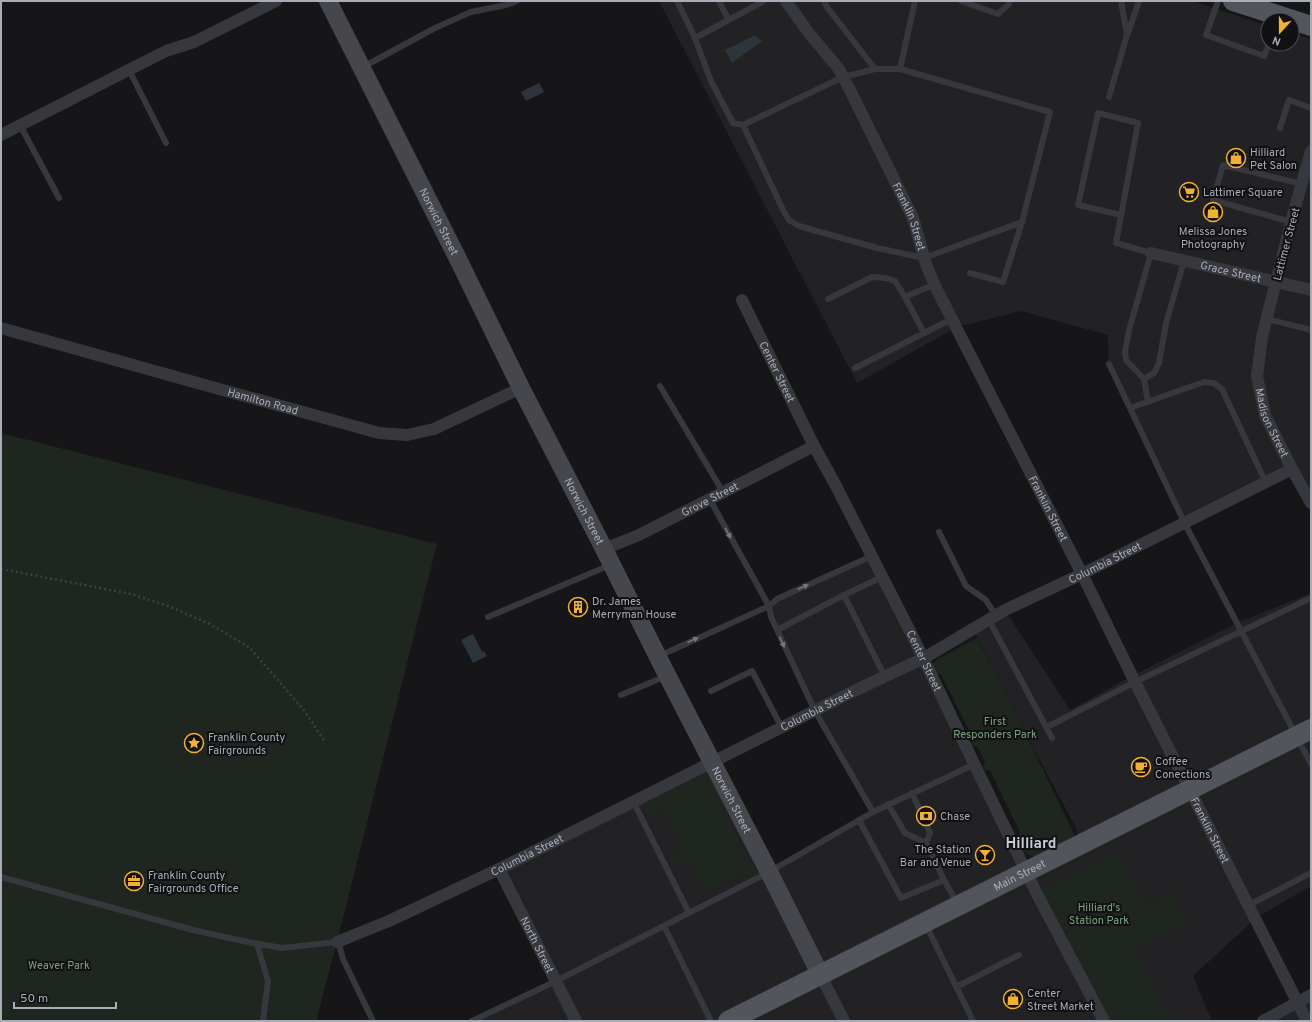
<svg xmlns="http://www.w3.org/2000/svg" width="1312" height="1022" viewBox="0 0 1312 1022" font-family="Overpass,sans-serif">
	<rect width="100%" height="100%" fill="#161618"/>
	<path fill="#222225" d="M 659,1 L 1192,1 L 1268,26 L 1268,44 L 1292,44 L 1292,33 L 1311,39 L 1311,503 L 1292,469 L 1185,524 L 1109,364 L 1108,335 L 1021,311 L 957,327 L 857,383 Z
		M 872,556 L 1026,871 L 1076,847 L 1077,830 L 1028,738 L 973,629 L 1005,610 L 1070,710 L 1132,676 L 1237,623 L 1311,593 L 1311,886 L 1256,918 L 1193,976 L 1212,1021 L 472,1021 L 556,981 L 499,869 L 712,763 L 769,872 L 872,812 L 815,711 L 769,606 Z
		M 1311,995 L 1311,1021 L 1263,1021 Z"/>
	<path fill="#1e261f" d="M 1,433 L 437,544 L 337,942 L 316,1021 L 1,1021 Z
		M 977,638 L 1020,722 L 1076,838 C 1068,842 1042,856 1036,856 C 1029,857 1024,852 1021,846 C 1018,841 1016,837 1020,832 L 990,771 L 985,770 L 983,766 L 985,762 L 978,747 L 971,746 L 970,742 L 972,736 L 941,675 L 935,674 L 932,669 L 933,663 L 938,659 Z
		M 700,778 C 711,778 719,788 721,799 L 717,802 L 748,861 L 753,861 C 756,868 755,872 750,876 L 742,875 L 704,894 L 688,862 L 677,864 L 672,859 C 672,853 677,851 681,848 L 662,810 L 649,816 L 646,809 L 646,805 C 656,794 686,784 700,778 Z
		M 1118,850 L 1145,904 L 1172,892 L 1187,922 L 1136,948 L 1172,1021 L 1104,1021 L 1036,892 Z"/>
	<path fill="#2c353c" d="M 755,35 L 762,41 L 732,63 L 725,50 Z
		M 539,83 L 544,92 L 526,101 L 521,92 Z
		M 473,634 L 482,652 L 484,651 L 487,656 L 473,663 L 461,640 Z"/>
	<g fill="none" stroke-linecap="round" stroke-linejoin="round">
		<path stroke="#3d3f44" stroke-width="2.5" stroke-dasharray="2 3" stroke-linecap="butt" d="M 1,569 L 131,594 L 168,606 L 210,624 L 249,647 L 304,710 L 325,742"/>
		<path stroke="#37383d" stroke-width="6" d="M 677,1 L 695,38
			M 719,1 L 728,19
			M 824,1 L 827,7 L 875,69
			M 961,1 L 998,14 L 1008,5 L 1010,1
			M 1218,1 L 1206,35 L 1264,56 L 1269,44
			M 1128,33 L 1139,1
			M 363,67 L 435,28 L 471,12 L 506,5 L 517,1
			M 875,69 L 900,69 L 1050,112 L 1022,222 L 924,258 L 877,248 L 799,226 L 789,220 L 784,212 L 743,125 L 843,77 Z
			M 900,69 L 915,1
			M 129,70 L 166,143
			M 1109,97 L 1127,35 L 1121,1
			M 20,125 L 59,198
			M 743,125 L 733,123 L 711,81 L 695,38 L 764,1
			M 1280,128 L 1289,100 L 1311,108
			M 1121,215 L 1078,205 L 1098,113 L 1138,123 L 1116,243 L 1151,253 L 1129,330 L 1125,352 L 1126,360 L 1144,379 L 1148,402
			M 1291,222 L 1213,200 L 1223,165 L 1302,184
			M 970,273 L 1003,282 L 1022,222
			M 905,297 L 924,333
			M 828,299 L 872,277 L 886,278 L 895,281 L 905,297 L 935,284
			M 1267,319 L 1311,330
			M 1109,364 L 1185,524 L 1311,764
			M 855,368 L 952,319
			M 1144,379 L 1154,373 L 1159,363 L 1166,323 L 1184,261
			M 660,386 L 723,492
			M 1130,408 L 1204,382 L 1214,383 L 1222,389 L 1266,483
			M 709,498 L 769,606 L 771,617 L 815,711 L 873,812
			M 939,532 L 966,586 L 986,600 L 996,616
			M 844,595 L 882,577
			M 488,617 L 610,565
			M 989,620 L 1052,738
			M 777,630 L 844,595 L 885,677
			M 659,656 L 769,606 L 777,599 L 872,556
			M 711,691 L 752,671 L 782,728
			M 621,695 L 666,676
			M 1047,727 L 1135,682 L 1311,598
			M 912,793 L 930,833 L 926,843
			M 633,801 L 689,913
			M 859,820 L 901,898 L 944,880 L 926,843 L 905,833 L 888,804
			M 1,877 L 193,930 L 248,942 L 282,948 L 337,942
			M 944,880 L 957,903
			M 1249,905 L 1311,873
			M 926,925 L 973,1021
			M 664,926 L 711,1021
			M 338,941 L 343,959 L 373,1021
			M 257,944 L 268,981 L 263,1021
			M 956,987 L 1019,955
			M 472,1021 L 556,981 L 769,872 L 873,812 L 975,764"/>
		<g stroke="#37383d" stroke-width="12">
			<path id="s1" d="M 786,1 L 808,32 L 839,69 L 850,90 L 913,218 L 926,264 L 936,288 L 1082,574 L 1135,682 L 1307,1021"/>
			<path d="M 1,135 L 166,51 L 194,42 L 276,1"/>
			<path id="s2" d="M 1311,151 L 1291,222 L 1262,337 L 1257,376 L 1265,415 L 1292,469 L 1311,503"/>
			<path id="s3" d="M 1151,253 L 1311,290"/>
			<path id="s4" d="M 742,300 L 814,446 L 835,484 L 913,637 L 1036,892 L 1104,1021"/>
			<path id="s5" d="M 1,328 L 201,384 L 379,433 L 407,435 L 434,429 L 521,388"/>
			<path id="s6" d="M 604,549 L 639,535 L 814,446"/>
			<path id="s7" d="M 499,869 L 576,1021"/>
			<path id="s8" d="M 337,942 L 389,921 L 499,869 L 854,691 L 924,658 L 1005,610 L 1082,574 L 1292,469"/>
			<path d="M 820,974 L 844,1021"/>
			<path d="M 1263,1021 L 1311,995"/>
		</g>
		<path stroke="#45474d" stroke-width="18" id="s9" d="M 328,1 L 459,261 L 521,388 L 604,549 L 667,675 L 769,872 L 820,974"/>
		<g stroke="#53555c" stroke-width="20">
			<path d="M 1233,1 L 1311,26"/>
			<path id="s10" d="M 728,1021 L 1311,729"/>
		</g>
	</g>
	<defs><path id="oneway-solid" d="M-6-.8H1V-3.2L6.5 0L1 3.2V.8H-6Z"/></defs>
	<g fill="#757881">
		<use href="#oneway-solid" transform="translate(728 533) rotate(61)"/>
		<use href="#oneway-solid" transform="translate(803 587) rotate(-25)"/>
		<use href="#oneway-solid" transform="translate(693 640) rotate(-24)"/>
		<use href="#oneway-solid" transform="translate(782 642) rotate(65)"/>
	</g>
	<defs>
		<symbol id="shop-ring" viewBox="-11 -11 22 22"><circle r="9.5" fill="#111113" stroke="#f2b134" stroke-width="1.5"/><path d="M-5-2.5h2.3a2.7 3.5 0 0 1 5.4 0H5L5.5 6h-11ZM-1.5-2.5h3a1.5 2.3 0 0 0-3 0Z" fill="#f2b134"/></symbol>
		<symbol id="supermarket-ring" viewBox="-11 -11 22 22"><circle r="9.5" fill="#111113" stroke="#f2b134" stroke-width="1.5"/><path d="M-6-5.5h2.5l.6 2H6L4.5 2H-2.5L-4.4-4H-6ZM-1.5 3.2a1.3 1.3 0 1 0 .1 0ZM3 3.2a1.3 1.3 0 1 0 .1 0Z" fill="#f2b134"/></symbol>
		<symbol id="building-ring" viewBox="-11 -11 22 22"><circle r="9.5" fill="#111113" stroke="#f2b134" stroke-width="1.5"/><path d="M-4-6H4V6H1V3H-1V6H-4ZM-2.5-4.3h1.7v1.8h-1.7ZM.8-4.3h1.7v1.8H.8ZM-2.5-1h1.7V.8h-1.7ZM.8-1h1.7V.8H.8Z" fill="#f2b134"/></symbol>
		<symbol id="sight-ring" viewBox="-11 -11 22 22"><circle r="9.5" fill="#111113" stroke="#f2b134" stroke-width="1.5"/><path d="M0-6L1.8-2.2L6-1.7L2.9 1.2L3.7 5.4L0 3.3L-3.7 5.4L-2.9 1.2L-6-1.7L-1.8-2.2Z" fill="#f2b134"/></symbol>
		<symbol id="cafe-ring" viewBox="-11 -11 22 22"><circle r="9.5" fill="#111113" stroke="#f2b134" stroke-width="1.5"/><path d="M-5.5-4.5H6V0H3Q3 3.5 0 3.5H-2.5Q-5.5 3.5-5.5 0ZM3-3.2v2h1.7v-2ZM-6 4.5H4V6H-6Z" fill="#f2b134"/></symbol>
		<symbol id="bank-ring" viewBox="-11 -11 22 22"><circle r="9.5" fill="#111113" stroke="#f2b134" stroke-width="1.5"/><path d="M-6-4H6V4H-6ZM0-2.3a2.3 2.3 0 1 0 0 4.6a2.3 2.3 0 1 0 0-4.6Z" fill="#f2b134"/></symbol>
		<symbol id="bar-ring" viewBox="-11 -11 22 22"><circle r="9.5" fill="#111113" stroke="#f2b134" stroke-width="1.5"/><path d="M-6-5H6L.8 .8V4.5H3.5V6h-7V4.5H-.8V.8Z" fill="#f2b134"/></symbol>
		<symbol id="office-ring" viewBox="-11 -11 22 22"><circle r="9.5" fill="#111113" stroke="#f2b134" stroke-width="1.5"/><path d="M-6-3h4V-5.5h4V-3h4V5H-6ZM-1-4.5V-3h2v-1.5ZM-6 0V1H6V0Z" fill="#f2b134"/></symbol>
	</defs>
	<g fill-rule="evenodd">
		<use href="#shop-ring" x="1225" y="147" width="22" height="22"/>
		<use href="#supermarket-ring" x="1178" y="181" width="22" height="22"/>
		<use href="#shop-ring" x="1202" y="201" width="22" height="22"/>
		<use href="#building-ring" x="567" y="596" width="22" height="22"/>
		<use href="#sight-ring" x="183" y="732" width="22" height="22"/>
		<use href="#cafe-ring" x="1130" y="756" width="22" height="22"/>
		<use href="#bank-ring" x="915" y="805" width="22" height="22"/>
		<use href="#bar-ring" x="974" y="844" width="22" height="22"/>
		<use href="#office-ring" x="123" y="870" width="22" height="22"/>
		<use href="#shop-ring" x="1002" y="988" width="22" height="22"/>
	</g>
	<g text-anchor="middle" stroke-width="4" stroke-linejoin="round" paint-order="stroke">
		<g font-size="11" fill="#a8adb8" stroke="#111113" text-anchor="start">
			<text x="1250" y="156">Hilliard<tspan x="1250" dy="13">Pet Salon</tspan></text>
			<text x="1203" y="196">Lattimer Square</text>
			<text x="1213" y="235" text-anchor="middle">Melissa Jones<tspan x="1213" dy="13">Photography</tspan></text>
			<text x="592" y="605">Dr. James<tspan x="592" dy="13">Merryman House</tspan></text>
			<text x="208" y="741">Franklin County<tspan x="208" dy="13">Fairgrounds</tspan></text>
			<text x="1155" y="765">Coffee<tspan x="1155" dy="13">Conections</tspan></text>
			<text x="940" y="820">Chase</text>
			<text x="971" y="853" text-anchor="end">The Station<tspan x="971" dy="13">Bar and Venue</tspan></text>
			<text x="148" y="879">Franklin County<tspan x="148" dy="13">Fairgrounds Office</tspan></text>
			<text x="1027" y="997">Center<tspan x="1027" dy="13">Street Market</tspan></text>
		</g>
		<g font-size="11" fill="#a8adb8" stroke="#111113">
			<text dy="4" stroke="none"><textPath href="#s1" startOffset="250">Franklin Street</textPath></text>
			<text dy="4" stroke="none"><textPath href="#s9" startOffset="247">Norwich Street</textPath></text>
			<text transform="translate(1286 244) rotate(-75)" y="4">Lattimer Street</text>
			<text dy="4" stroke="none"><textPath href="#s3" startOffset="82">Grace Street</textPath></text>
			<text dy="4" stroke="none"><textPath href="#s4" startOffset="80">Center Street</textPath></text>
			<text dy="4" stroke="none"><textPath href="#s5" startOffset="272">Hamilton Road</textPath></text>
			<text dy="4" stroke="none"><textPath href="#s2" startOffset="281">Madison Street</textPath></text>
			<text dy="4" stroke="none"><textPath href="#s6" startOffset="117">Grove Street</textPath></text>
			<text dy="4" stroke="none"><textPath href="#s1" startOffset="574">Franklin Street</textPath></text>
			<text dy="4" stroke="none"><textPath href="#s9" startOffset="571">Norwich Street</textPath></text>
			<text dy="4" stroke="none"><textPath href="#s8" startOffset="857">Columbia Street</textPath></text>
			<text dy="4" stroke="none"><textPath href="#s4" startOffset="404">Center Street</textPath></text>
			<text dy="4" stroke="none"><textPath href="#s8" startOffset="533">Columbia Street</textPath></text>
			<text dy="4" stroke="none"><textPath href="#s9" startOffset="895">Norwich Street</textPath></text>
			<text dy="4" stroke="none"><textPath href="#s1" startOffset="934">Franklin Street</textPath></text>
			<text dy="4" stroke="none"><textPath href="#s8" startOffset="209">Columbia Street</textPath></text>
			<text dy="4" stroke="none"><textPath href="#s10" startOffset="326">Main Street</textPath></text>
			<text dy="4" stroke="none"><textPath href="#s7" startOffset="85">North Street</textPath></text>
		</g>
		<g font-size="11" fill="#7fa381" stroke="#111113">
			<text x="995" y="725">First<tspan x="995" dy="13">Responders Park</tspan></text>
			<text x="1099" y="911">Hilliard's<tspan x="1099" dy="13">Station Park</tspan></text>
			<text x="59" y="969">Weaver Park</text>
		</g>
		<g font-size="15" font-weight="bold" fill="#c9ccd4" stroke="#111113">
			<text x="1031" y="848">Hilliard</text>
		</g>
	</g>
	<rect width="1312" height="1022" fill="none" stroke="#a8adb8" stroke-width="4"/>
	<g transform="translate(1280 32) rotate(201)"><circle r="19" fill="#111113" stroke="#4d4f55"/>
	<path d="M0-3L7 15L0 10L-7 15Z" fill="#f2b134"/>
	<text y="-6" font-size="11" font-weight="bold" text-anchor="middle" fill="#a8adb8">N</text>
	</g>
	<path d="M14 1002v6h102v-6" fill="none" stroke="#a8adb8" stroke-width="2"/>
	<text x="20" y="1002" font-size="12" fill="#a8adb8" stroke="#111113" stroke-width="3" paint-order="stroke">50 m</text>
</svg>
